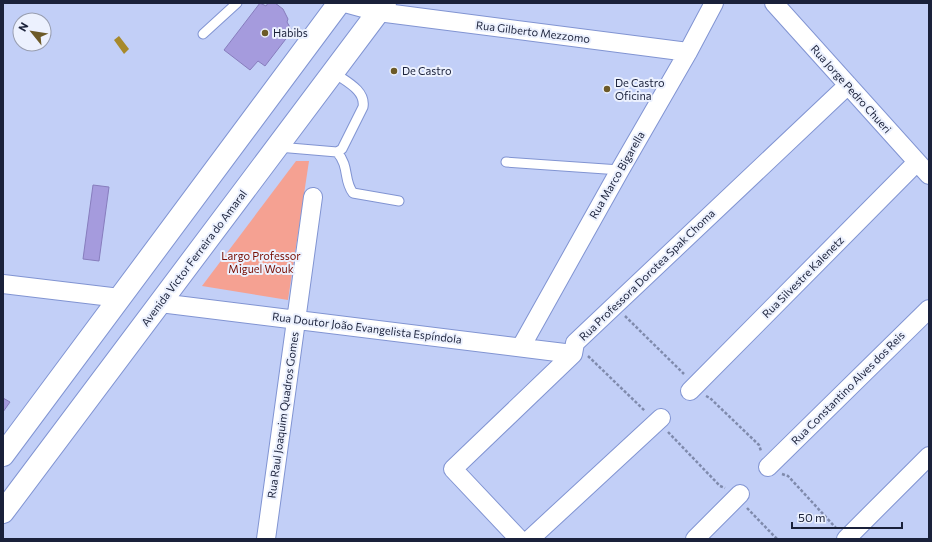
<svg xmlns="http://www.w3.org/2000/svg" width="932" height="542" viewBox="0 0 932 542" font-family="Commissioner,sans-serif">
	<rect width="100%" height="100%" fill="#c2cff7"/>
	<path fill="#f5a192" d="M 296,161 L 309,161 L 288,300 L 202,286 Z"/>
	<path fill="#a7892b" d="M 119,36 L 129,49 L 124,54 L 114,40 Z"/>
	<path fill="#a59bdd" stroke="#877dbd" d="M 260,3 L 266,6 L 268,3 L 275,3 L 283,9 L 288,19 L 287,22 L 292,31 L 265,66 L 258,61 L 250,70 L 224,50 Z
		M 93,185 L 109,187 L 99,261 L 83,259 Z
		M 3,398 L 10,402 L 3,412 Z"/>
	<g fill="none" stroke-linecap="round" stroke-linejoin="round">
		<defs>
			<path id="lane" d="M 203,34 L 237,3
				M 278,147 L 337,152 L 342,149 L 363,107 C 366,90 345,81 333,72
				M 337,152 C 350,167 343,180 353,193 L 399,201
				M 506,162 L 620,170"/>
			<path id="street" d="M 345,3 L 378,12 L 688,52
				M 774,3 L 929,175
				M 3,284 L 120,298
				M 160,303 L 573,354
				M 521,347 L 620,170 L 688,52 L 714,3
				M 690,391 L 917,162
				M 768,467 L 929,309
				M 266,539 L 313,197
				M 519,539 L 453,469 L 573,354 L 575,343 L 848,85
				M 530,539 L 661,418
				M 695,539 L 740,494
				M 846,539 L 929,456"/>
			<path id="highway" d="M 3,455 L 339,3
				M 3,512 L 385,3"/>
		</defs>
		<use href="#lane" stroke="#8194d2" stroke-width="11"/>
		<use href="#street" stroke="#8194d2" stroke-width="20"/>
		<use href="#highway" stroke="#8194d2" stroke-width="24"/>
		<path stroke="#7f8aac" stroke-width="2.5" stroke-dasharray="3 2" stroke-linecap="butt" d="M 625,316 L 684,374
			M 588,356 L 645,411
			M 706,396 L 710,398 L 759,445 L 761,451
			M 668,432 L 720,486 L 725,488
			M 782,474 L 788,476 L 836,528
			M 747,508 L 777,539"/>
		<use href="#lane" stroke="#fff" stroke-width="9"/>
		<use href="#street" stroke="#fff" stroke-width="18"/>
		<use href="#highway" stroke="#fff" stroke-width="22"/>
	</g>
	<g fill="#6c5a28" stroke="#ecf1fe" stroke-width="1.5">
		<circle cx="265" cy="33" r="4"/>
		<circle cx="394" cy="71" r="4"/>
		<circle cx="607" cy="89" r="4"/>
	</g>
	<g text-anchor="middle" stroke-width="4" stroke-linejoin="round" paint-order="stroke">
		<g font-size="11" fill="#1a213a" stroke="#ecf1fe">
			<text transform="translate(533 32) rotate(7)" y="4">Rua Gilberto Mezzomo</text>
			<text transform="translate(851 89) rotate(48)" y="4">Rua Jorge Pedro Chueri</text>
			<text transform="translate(617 175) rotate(-60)" y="4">Rua Marco Bigarella</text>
			<text transform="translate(194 258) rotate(-53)" y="4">Avenida Victor Ferreira do Amaral</text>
			<text transform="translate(647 275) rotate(-44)" y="4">Rua Professora Dorotea Spak Choma</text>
			<text transform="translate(803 277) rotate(-45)" y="4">Rua Silvestre Kalenetz</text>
			<text transform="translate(367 328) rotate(7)" y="4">Rua Doutor João Evangelista Espíndola</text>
			<text transform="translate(848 388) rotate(-45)" y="4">Rua Constantino Alves dos Reis</text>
			<text transform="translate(283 415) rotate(-82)" y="4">Rua Raul Joaquim Quadros Gomes</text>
		</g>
		<g font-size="11" fill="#1a213a" stroke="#ecf1fe" text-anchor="start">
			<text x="273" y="37">Habibs</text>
			<text x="402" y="75">De Castro</text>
			<text x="615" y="87">De Castro<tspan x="615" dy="13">Oficina</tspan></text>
		</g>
		<g font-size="11" fill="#781005" stroke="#ecf1fe">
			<text x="261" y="260">Largo Professor<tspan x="261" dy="13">Miguel Wouk</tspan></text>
		</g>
	</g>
	<rect width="932" height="542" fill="none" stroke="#1a213a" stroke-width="8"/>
	<g transform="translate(32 32) rotate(300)"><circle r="19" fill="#ecf1fe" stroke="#989eb0"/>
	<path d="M0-3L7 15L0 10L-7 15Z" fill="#6c5a28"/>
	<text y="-6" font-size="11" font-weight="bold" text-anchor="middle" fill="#1a213a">N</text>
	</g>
	<path d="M792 522v6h110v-6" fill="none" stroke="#1a213a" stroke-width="2"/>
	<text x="798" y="522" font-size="12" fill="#1a213a" stroke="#ecf1fe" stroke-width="3" paint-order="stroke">50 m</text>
</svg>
